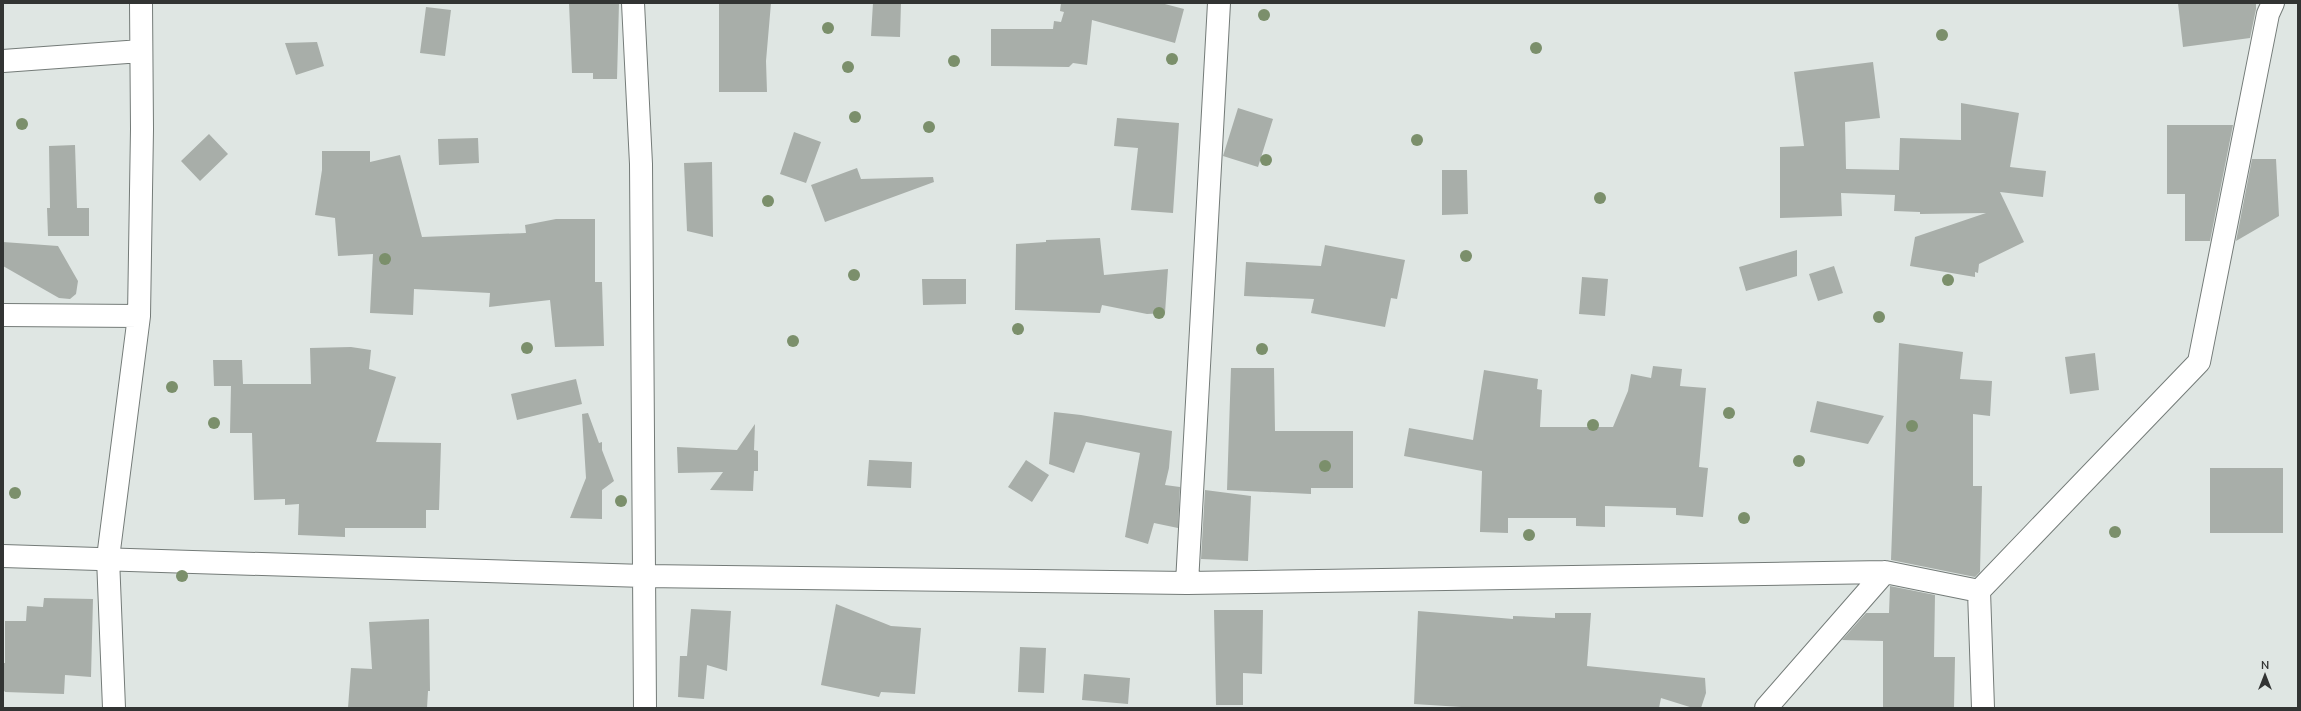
<svg xmlns="http://www.w3.org/2000/svg" width="2301" height="711" viewBox="0 0 2301 711" font-family="'Nunito Sans',sans-serif">
	<rect width="100%" height="100%" fill="#dfe6e3"/>
	<path fill="#a8aea9" d="M 569,3 L 619,3 L 617,79 L 593,79 L 593,73 L 572,73 Z
		M 719,3 L 771,3 L 766,61 L 767,92 L 719,92 Z
		M 873,3 L 901,3 L 900,37 L 871,36 Z
		M 1061,3 L 1161,3 L 1184,9 L 1175,43 L 1092,20 L 1087,65 L 1073,63 L 1069,67 L 991,66 L 991,29 L 1053,29 L 1054,21 L 1061,22 L 1064,12 L 1060,11 Z
		M 2178,3 L 2256,3 L 2256,9 L 2250,38 L 2183,47 Z
		M 426,7 L 451,10 L 445,56 L 420,53 Z
		M 317,42 L 324,66 L 296,75 L 285,43 Z
		M 1873,62 L 1880,118 L 1845,122 L 1846,169 L 1899,170 L 1900,138 L 1961,140 L 1961,103 L 2019,113 L 2010,167 L 2046,171 L 2043,197 L 2000,192 L 2024,242 L 1979,264 L 1978,273 L 1975,272 L 1975,277 L 1910,266 L 1915,237 L 1986,213 L 1920,214 L 1920,212 L 1894,211 L 1895,195 L 1841,193 L 1842,216 L 1780,218 L 1780,147 L 1804,146 L 1794,72 Z
		M 1238,108 L 1273,119 L 1258,167 L 1223,156 Z
		M 1117,118 L 1179,123 L 1173,213 L 1131,210 L 1138,148 L 1114,146 Z
		M 2167,125 L 2233,125 L 2210,241 L 2185,241 L 2185,194 L 2167,194 Z
		M 794,132 L 821,142 L 806,183 L 780,174 Z
		M 209,134 L 228,154 L 200,181 L 181,161 Z
		M 478,138 L 479,163 L 439,165 L 438,139 Z
		M 75,145 L 77,208 L 89,208 L 89,236 L 48,236 L 47,208 L 50,208 L 49,146 Z
		M 322,151 L 370,151 L 370,162 L 400,155 L 422,237 L 526,233 L 525,225 L 556,219 L 595,219 L 595,282 L 602,282 L 604,346 L 555,347 L 550,300 L 489,307 L 490,293 L 414,289 L 413,315 L 370,313 L 373,254 L 338,256 L 335,218 L 315,215 L 322,170 Z
		M 2252,159 L 2276,159 L 2279,216 L 2236,241 Z
		M 712,162 L 713,237 L 687,231 L 684,163 Z
		M 857,168 L 861,179 L 933,177 L 934,182 L 825,222 L 811,185 Z
		M 1442,170 L 1467,170 L 1468,214 L 1442,215 Z
		M 1100,238 L 1104,275 L 1168,269 L 1165,313 L 1147,314 L 1102,305 L 1100,313 L 1015,310 L 1016,244 L 1046,242 L 1046,240 Z
		M 3,242 L 58,246 L 78,281 L 76,294 L 70,299 L 59,298 L 3,266 Z
		M 1325,245 L 1405,260 L 1397,299 L 1391,298 L 1385,327 L 1311,313 L 1314,299 L 1244,296 L 1246,262 L 1321,266 Z
		M 1797,250 L 1797,276 L 1746,291 L 1739,267 Z
		M 1834,266 L 1843,293 L 1818,301 L 1809,274 Z
		M 1582,277 L 1608,279 L 1605,316 L 1579,314 Z
		M 922,279 L 966,279 L 966,304 L 923,305 Z
		M 1899,343 L 1963,352 L 1960,379 L 1992,381 L 1990,416 L 1973,414 L 1973,486 L 1982,486 L 1980,572 L 1975,577 L 1891,560 Z
		M 351,347 L 371,350 L 369,369 L 396,377 L 376,442 L 441,443 L 439,510 L 426,510 L 426,528 L 345,528 L 345,537 L 298,535 L 299,504 L 285,505 L 285,499 L 254,500 L 252,433 L 230,433 L 231,386 L 214,386 L 213,360 L 242,360 L 243,384 L 311,384 L 310,348 Z
		M 2095,353 L 2099,390 L 2070,394 L 2065,357 Z
		M 1653,366 L 1682,369 L 1680,386 L 1706,388 L 1699,467 L 1708,468 L 1703,517 L 1676,515 L 1676,508 L 1605,506 L 1605,527 L 1576,526 L 1576,518 L 1508,518 L 1508,533 L 1480,532 L 1482,471 L 1404,456 L 1409,428 L 1473,440 L 1484,370 L 1538,379 L 1537,389 L 1542,390 L 1540,427 L 1613,427 L 1628,391 L 1631,374 L 1651,378 Z
		M 1231,368 L 1274,368 L 1275,431 L 1353,431 L 1353,488 L 1311,488 L 1311,494 L 1227,490 Z
		M 576,379 L 582,404 L 517,420 L 511,394 Z
		M 1817,401 L 1884,416 L 1868,444 L 1810,432 Z
		M 1054,412 L 1081,415 L 1172,431 L 1169,468 L 1165,485 L 1180,487 L 1178,528 L 1154,523 L 1148,544 L 1125,537 L 1140,453 L 1086,442 L 1074,473 L 1049,464 Z
		M 588,413 L 599,443 L 602,442 L 602,450 L 614,481 L 602,490 L 602,519 L 570,518 L 586,478 L 582,414 Z
		M 755,424 L 754,450 L 758,451 L 758,471 L 754,471 L 753,491 L 710,490 L 723,472 L 678,473 L 677,447 L 737,450 Z
		M 869,460 L 912,462 L 911,488 L 867,486 Z
		M 1026,460 L 1049,475 L 1032,502 L 1008,487 Z
		M 2210,468 L 2283,468 L 2283,533 L 2210,533 Z
		M 1205,490 L 1251,496 L 1248,561 L 1201,559 Z
		M 1890,586 L 1935,595 L 1934,657 L 1955,657 L 1954,708 L 1883,708 L 1883,641 L 1842,640 L 1866,613 L 1889,613 Z
		M 44,598 L 93,599 L 91,677 L 65,675 L 64,694 L 5,692 L 3,689 L 3,663 L 5,663 L 5,621 L 26,621 L 27,606 L 43,607 Z
		M 836,604 L 891,626 L 921,628 L 915,694 L 881,692 L 879,697 L 821,685 Z
		M 691,609 L 731,611 L 727,671 L 707,665 L 704,699 L 678,697 L 680,656 L 687,656 Z
		M 1214,610 L 1263,610 L 1262,674 L 1243,673 L 1243,705 L 1216,705 Z
		M 1418,611 L 1513,619 L 1513,616 L 1555,618 L 1555,613 L 1591,613 L 1587,666 L 1705,678 L 1706,693 L 1701,708 L 1693,708 L 1661,698 L 1659,708 L 1477,708 L 1414,704 Z
		M 429,619 L 430,691 L 428,691 L 427,708 L 348,708 L 351,668 L 372,669 L 369,622 Z
		M 1020,647 L 1046,648 L 1044,693 L 1018,692 Z
		M 1084,674 L 1130,678 L 1128,704 L 1082,700 Z"/>
	<g fill="none" stroke-linecap="round" stroke-linejoin="round">
		<defs>
			<path id="minor" d="M 633,3 L 641,164 L 645,708
				M 3,61 L 141,51
				M 3,315 L 139,316
				M 3,556 L 644,576 L 1187,583 L 1885,572 L 1979,591 L 2199,362 L 2268,14 L 2273,3
				M 1187,583 L 1219,3
				M 1979,591 L 1983,708
				M 114,708 L 108,558 L 139,316 L 142,129 L 141,3
				M 1766,708 L 1885,572"/>
		</defs>
		<use href="#minor" stroke="#747b78" stroke-width="24"/>
		<use href="#minor" stroke="#fff" stroke-width="22"/>
	</g>
	<g fill="#7b8f6b">
		<circle cx="1264" cy="15" r="6"/>
		<circle cx="828" cy="28" r="6"/>
		<circle cx="1942" cy="35" r="6"/>
		<circle cx="1536" cy="48" r="6"/>
		<circle cx="1172" cy="59" r="6"/>
		<circle cx="954" cy="61" r="6"/>
		<circle cx="848" cy="67" r="6"/>
		<circle cx="855" cy="117" r="6"/>
		<circle cx="22" cy="124" r="6"/>
		<circle cx="929" cy="127" r="6"/>
		<circle cx="1417" cy="140" r="6"/>
		<circle cx="1266" cy="160" r="6"/>
		<circle cx="1600" cy="198" r="6"/>
		<circle cx="768" cy="201" r="6"/>
		<circle cx="1466" cy="256" r="6"/>
		<circle cx="385" cy="259" r="6"/>
		<circle cx="854" cy="275" r="6"/>
		<circle cx="1948" cy="280" r="6"/>
		<circle cx="1159" cy="313" r="6"/>
		<circle cx="1879" cy="317" r="6"/>
		<circle cx="1018" cy="329" r="6"/>
		<circle cx="793" cy="341" r="6"/>
		<circle cx="527" cy="348" r="6"/>
		<circle cx="1262" cy="349" r="6"/>
		<circle cx="172" cy="387" r="6"/>
		<circle cx="1729" cy="413" r="6"/>
		<circle cx="214" cy="423" r="6"/>
		<circle cx="1593" cy="425" r="6"/>
		<circle cx="1912" cy="426" r="6"/>
		<circle cx="1799" cy="461" r="6"/>
		<circle cx="1325" cy="466" r="6"/>
		<circle cx="15" cy="493" r="6"/>
		<circle cx="621" cy="501" r="6"/>
		<circle cx="1744" cy="518" r="6"/>
		<circle cx="2115" cy="532" r="6"/>
		<circle cx="1529" cy="535" r="6"/>
		<circle cx="182" cy="576" r="6"/>
	</g>
	<rect width="2301" height="711" fill="none" stroke="#323433" stroke-width="8"/>
	<g transform="translate(2265 675)" stroke="#dfe6e3" stroke-width="3" paint-order="stroke">
	<path d="M0-3L7 15L0 10L-7 15Z" fill="#323433"/>
	<text y="-6" font-size="11" font-weight="bold" text-anchor="middle" fill="#323433">N</text>
	</g>
</svg>
